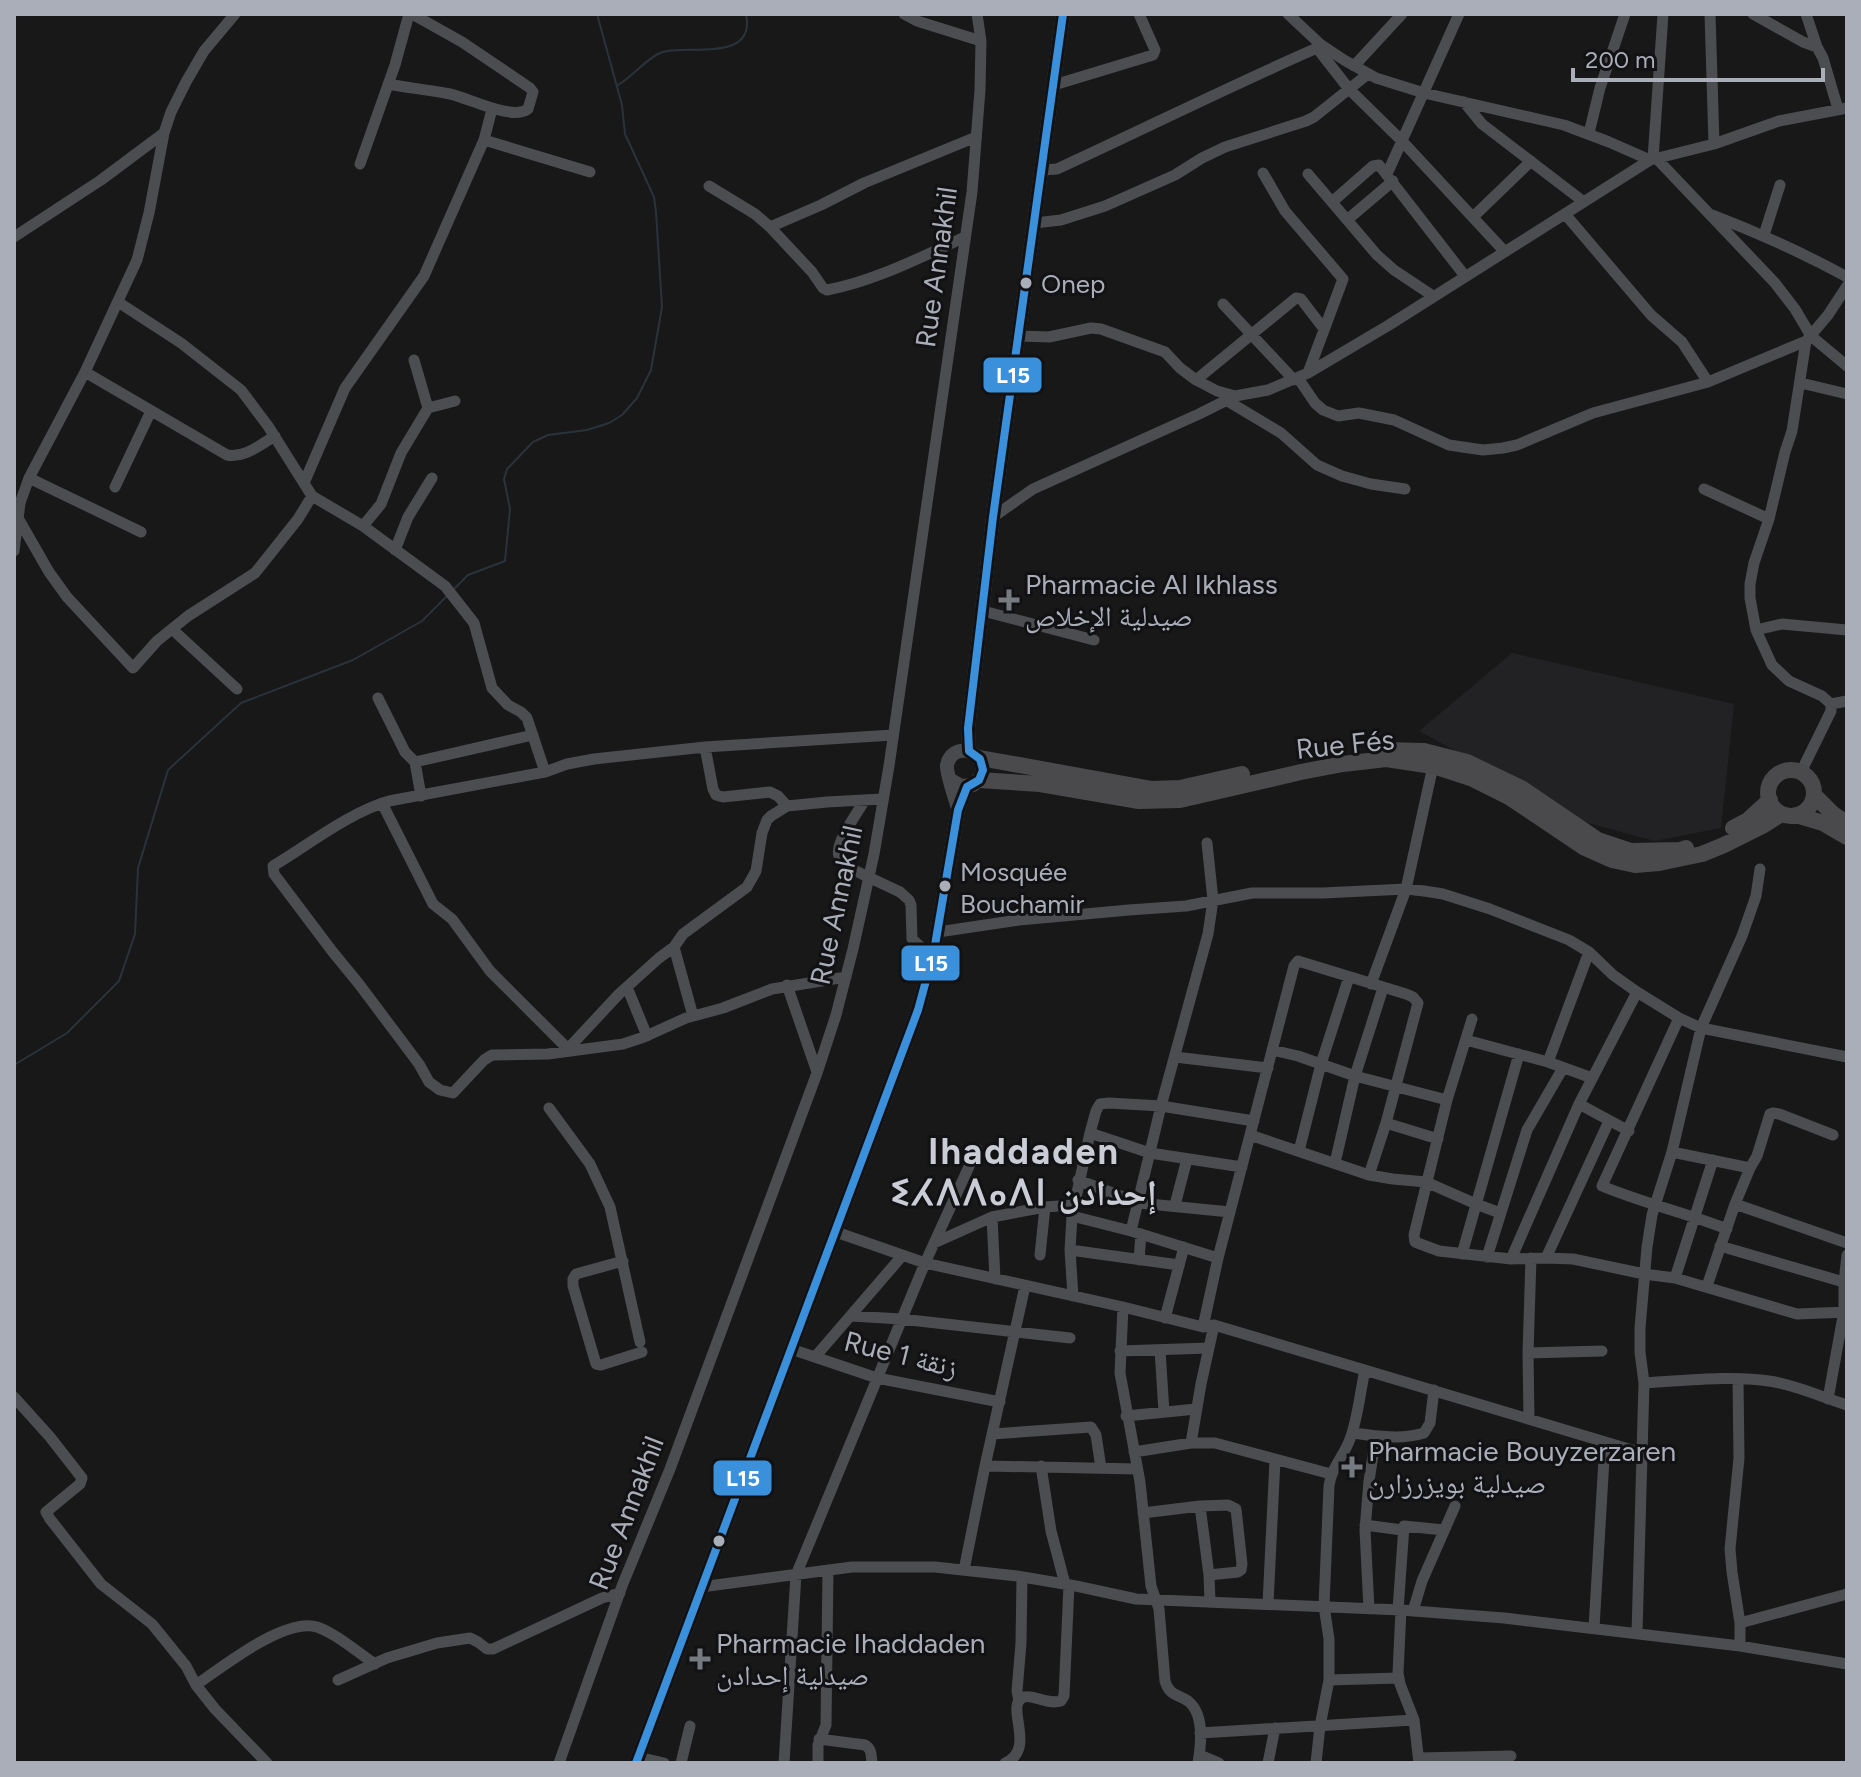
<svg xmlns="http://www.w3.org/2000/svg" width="1861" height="1777" viewBox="0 0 1861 1777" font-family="Figtree,'Noto Naskh Arabic','Noto Sans Tifinagh',sans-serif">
	<rect width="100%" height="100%" fill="#181818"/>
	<path fill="#222224" d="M 1512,653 L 1734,704 L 1721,828 L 1655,841 L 1584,822 L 1419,731 Z"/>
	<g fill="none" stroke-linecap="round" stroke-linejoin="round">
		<path stroke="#2a333b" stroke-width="2" d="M 618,85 C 633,76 643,62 658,54 C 680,42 757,66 746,14
			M 453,590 L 468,575 L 505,561 L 510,509 L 504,479 L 507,469 L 533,442 L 548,435 L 587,430 L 609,423 L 622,415 L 637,398 L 651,370 L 662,307 L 656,212 L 654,197 L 625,134 L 622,105 L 597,14
			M 14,1065 L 67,1033 L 119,981 L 135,934 L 138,868 L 168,770 L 241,703 L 353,660 L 422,621 L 448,595"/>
		<path stroke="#4c4d51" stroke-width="11" d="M 904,14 L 917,21 L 981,41
			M 1288,14 L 1320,44 L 1344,60 L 1376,78 L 1424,93 L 1564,125 L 1609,142 L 1650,160
			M 1710,14 L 1714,144
			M 1753,14 L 1803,42 L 1817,47 L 1823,58 L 1838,109
			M 1806,14 L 1817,47
			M 1320,44 L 1317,48 L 1349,89 L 1402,141 L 1505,252
			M 1354,66 L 1402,14
			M 388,84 C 409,88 430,90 450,94 C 469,98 512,121 528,109 L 533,92 L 530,88 L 462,42 L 412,14
			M 1054,85 L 1153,55 L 1155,50 L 1139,14
			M 1464,102 L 1482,124 L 1584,202
			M 1589,133 L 1600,88 L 1625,14
			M 484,140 L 590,172
			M 1653,159 L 1663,14
			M 1657,159 L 1775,283 L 1795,309 L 1811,336 L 1847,366
			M 360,164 L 395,65 L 409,14
			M 1042,170 L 1057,169 C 1144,129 1230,86 1317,48
			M 1263,173 L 1285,211 L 1343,279 L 1308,373
			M 1308,174 L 1377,255 L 1394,270 L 1433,296
			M 1387,174 L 1459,14
			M 709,186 L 755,214 L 770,227 L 812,272 L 823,288 L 827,290 C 875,281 921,257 965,237
			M 1332,202 L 1373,166 L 1379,165 L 1465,276
			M 1565,214 L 1651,315 L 1682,342 L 1708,382
			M 1712,215 C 1759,233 1803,253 1847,277
			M 1473,217 L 1531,161
			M 1347,220 L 1393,181
			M 1035,223 L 1061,220 L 1105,206 L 1175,175 L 1202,158 L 1225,147 L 1306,121 L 1314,117 L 1368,74
			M 770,227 L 821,205 L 864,183 L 976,137
			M 1764,235 L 1780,185
			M 14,237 L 101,180 L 164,133
			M 118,302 L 181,343 L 241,390 L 268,426 L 312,496 L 363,526 L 445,586 L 474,623 L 492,688 L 508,705 L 521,712 L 527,718 L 545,772
			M 1223,304 L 1294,380
			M 1019,336 L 1049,337 L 1091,328 L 1101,329 L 1165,352 L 1180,368 L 1196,380 L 1217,391 L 1235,396
			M 414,360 L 428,408
			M 85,372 L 227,455 C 245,458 260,445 275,436
			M 1298,378 L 1315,403 L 1323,410 L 1338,416 L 1359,413 L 1394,420 L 1449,445 L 1483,450 L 1503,448 L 1517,445 L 1593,413 L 1708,382 L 1806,341 L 1828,315 L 1847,286
			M 1196,380 L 1296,298 L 1301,299 L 1324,329
			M 1801,383 L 1847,394
			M 1226,400 L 1281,433 L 1317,465 L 1342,476 L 1371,484 L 1405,489
			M 29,478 L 141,532
			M 304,483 L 345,388 L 424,276 L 484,140 L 492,109
			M 115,487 L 151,411
			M 1704,489 L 1769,519
			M 993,517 L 1033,489 L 1199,414 L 1235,396 L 1268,390 L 1308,373 L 1389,325 L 1650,160 L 1714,144 L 1779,121 L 1847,108
			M 18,518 L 49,572 L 67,597 L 133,668 L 157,641 L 188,616 L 255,573 L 298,519 L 312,496
			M 363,526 L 381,504 L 401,453 L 428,408 L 455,401
			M 395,550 L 408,517 L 432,478
			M 14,551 L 20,503 L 29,478 L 85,372 L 137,260 L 149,213 L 164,133 L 171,112 L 186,82 L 204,51 L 235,14
			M 983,611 L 1094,640
			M 172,629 L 237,689
			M 1756,630 L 1782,624 L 1847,630
			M 378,698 L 405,752 L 415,762 L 421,796
			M 1831,704 L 1847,701
			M 705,747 L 713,789 L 716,795 L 723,797 L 770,792 L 778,796 L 787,806
			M 415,762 L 533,735
			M 1801,772 L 1831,711 L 1831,704 L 1822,696 L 1789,681 L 1772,665 L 1756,630 L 1750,598 L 1750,584 L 1754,563 L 1769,519 L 1785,452 L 1792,431 L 1806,341
			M 382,803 L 433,904 L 452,919 L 490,971 L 568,1049
			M 864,875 C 855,870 843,866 839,856 C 834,844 858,812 865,800
			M 900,892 L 909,900 L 911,905 L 912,939 L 922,948 L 934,951
			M 938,932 L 1019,920 L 1129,910 L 1186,906 L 1252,893 L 1323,893 L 1406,889 L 1424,891 L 1443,894 L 1490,909 L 1569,940 L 1589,952 L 1613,975 L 1637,992 L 1679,1018 L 1701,1028 L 1847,1057
			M 674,947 L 693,1016
			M 1589,952 L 1548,1062 L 1592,1078
			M 846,977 L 772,989 L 723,1008 L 686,1018 L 644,1037 L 623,1044 L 548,1054 L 492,1055 L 484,1060 L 453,1093 L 440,1090 L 429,1082 L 419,1064 L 359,984 L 332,951 L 274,874 L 273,866 C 308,845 350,812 389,801 L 545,772 L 567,764 L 594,759 L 705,747 L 893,735
			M 1371,984 L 1406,889 L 1433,766
			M 787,985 L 817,1072
			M 627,987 L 647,1036
			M 1679,1018 L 1602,1186 C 1643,1203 1686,1213 1727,1229
			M 1472,1019 L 1447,1100 L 1414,1235 L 1415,1242 L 1439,1251 L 1511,1259 L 1546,1258 L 1573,1259 L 1644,1274 L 1675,1278 L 1797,1314 L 1847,1312
			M 1466,1040 L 1548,1062
			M 1272,1050 L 1298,1056 L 1355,1076 L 1447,1100
			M 565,1052 L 619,994 L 659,958 L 674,947 L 683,934 L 747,887 L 756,871 L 762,833 L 767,820 L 771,816 L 787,806 L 827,802 L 882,799
			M 1175,1057 L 1268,1068
			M 1579,1104 L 1629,1131
			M 549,1108 L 590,1164 L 610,1207 L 640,1342
			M 1386,1123 L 1438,1139
			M 1090,1133 L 1150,1153 L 1242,1167
			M 1250,1135 L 1369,1175 L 1393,1179 L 1426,1182 L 1476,1204 L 1500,1213
			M 1299,1151 L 1321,1064 L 1349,977
			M 1672,1152 L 1750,1168
			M 1335,1163 L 1355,1076 L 1383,988
			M 1078,1180 L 1139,1203 L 1230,1212
			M 1735,1204 L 1847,1243
			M 1175,1205 L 1187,1159
			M 1072,1216 L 1131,1231 L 1218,1258
			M 992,1217 L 995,1279
			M 1131,1231 L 1161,1106 L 1208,934 L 1213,900 L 1207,843
			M 836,1232 L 925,1263 L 1123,1307 L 1203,1327 L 1214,1325 L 1642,1453
			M 934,1243 L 992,1217 L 1045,1207 L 1073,1205
			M 1720,1246 L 1847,1283
			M 1070,1250 L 1179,1265
			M 1462,1254 L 1519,1054
			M 1040,1255 L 1045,1207
			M 1487,1257 L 1527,1130 L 1563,1068
			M 1546,1258 L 1609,1121
			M 1511,1259 L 1579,1104 L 1637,992
			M 1139,1260 L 1141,1234
			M 623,1261 L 576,1274 L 573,1279 L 573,1286 L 596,1364 L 601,1365 L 642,1352
			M 1675,1278 L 1713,1160
			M 1707,1286 L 1735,1204 L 1750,1168 L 1757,1156 L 1770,1114 L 1773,1113 L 1779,1114 L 1833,1135
			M 1073,1296 L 1070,1250 L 1072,1216 L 1090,1133 L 1096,1111 L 1100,1104 L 1109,1103 L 1161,1106 L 1254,1121
			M 1123,1307 L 1120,1373 L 1140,1482 L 1151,1586 L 1159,1609 L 1165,1681 C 1169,1695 1177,1694 1188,1701 C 1205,1714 1201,1745 1198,1763
			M 851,1316 L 901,1319 L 1070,1338
			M 1165,1318 L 1184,1247
			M 1203,1327 L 1218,1258 L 1294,966 L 1298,961 L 1406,994 L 1413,997 L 1418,1003 L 1386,1123 L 1369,1175
			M 791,1349 L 877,1378 L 1000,1402
			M 1160,1350 L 1164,1412
			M 1120,1351 L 1209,1348
			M 1528,1353 L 1602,1351
			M 815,1357 L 902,1256
			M 1738,1379 L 1739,1458 L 1730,1549 L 1732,1572 L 1740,1623 L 1740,1646
			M 1644,1383 C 1681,1381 1733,1375 1769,1381 C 1797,1385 1821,1397 1847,1405
			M 14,1397 L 50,1437 L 82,1478 L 80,1484 L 46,1512 L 50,1519 L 101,1584 L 152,1624 L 186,1666 L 196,1685 L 215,1709 L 267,1763
			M 1828,1399 L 1844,1311 L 1844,1282 L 1847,1255
			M 1126,1416 L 1196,1409
			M 1529,1419 L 1528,1353 L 1531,1258
			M 1353,1433 C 1375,1436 1402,1440 1424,1433 L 1430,1423 L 1434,1390
			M 992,1434 L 1091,1427 L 1096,1435 L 1101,1468
			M 1191,1443 L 1201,1384 L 1214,1325
			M 1134,1452 L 1191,1443 L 1215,1443 L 1331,1474
			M 985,1466 L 1137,1469
			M 1041,1466 L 1051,1531 L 1065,1584
			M 1200,1506 L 1228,1505 L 1236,1509 L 1242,1564 L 1241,1570 L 1238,1572 L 1209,1575
			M 1143,1513 L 1200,1506 L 1209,1575 L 1210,1602
			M 1365,1525 L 1402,1530
			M 964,1570 L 985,1466 L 1025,1286
			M 701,1587 L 852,1567 L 935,1567 L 1017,1576 L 1076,1586 L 1136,1599 L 1401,1610 L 1504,1618 L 1740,1646 L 1847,1664
			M 1268,1604 L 1275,1460
			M 1369,1609 L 1365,1530 L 1369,1481 L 1376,1436
			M 1398,1610 L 1404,1526 L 1444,1530
			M 1401,1610 L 1398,1673 L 1400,1684 L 1414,1720 L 1419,1763
			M 1413,1611 L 1422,1581 L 1455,1506
			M 1740,1623 L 1847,1594
			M 1594,1628 L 1605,1442
			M 1637,1633 L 1644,1383 L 1640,1352 L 1640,1328 L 1647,1247 L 1652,1215 L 1672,1152 L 1701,1028 L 1742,936 L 1756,896 L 1760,869
			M 338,1680 L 387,1658 L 437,1643 L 470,1638 L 478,1642 L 487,1649 L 493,1649 L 602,1598 L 620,1593
			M 1329,1680 L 1399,1678
			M 196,1685 C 222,1667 285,1617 317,1627 C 337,1634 357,1652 375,1664
			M 1019,1701 L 1017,1691 L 1021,1643 L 1022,1577
			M 1200,1733 L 1414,1720
			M 819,1739 L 865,1745 C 872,1749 871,1755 872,1763
			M 1200,1755 L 1219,1763
			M 638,1757 L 664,1763
			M 1419,1758 L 1511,1756
			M 559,1763 L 622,1586 L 670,1469 L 817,1073 L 836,1015 L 853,949 L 874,854 L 889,766 L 972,192 L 980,90 L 981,41 L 977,14
			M 681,1763 L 690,1726
			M 784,1763 L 796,1575 L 925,1263 L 977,1149
			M 818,1763 L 818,1745 L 826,1725 L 828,1570
			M 1005,1763 C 1038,1749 1003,1704 1024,1697 C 1033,1694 1046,1705 1061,1701 L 1064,1696 L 1069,1585
			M 1268,1763 L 1275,1728
			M 1316,1763 L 1320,1726 L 1329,1680 L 1329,1639 L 1324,1606 L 1329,1486 C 1331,1468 1344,1456 1350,1439 C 1358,1418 1360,1392 1365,1370"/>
		<path stroke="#494a4d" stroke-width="14" d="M 969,751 L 968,728 L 993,517 L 1063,14
			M 951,780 L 961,786 L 973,785 C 1003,760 954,734 947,765 C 946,774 956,799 958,809
			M 636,1763 L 918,1010 L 934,951 L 958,810 L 967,787"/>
		<path stroke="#4a4a4d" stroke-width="16" d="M 1383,750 L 1424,751 L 1467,762 L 1523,789 L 1598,840 L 1631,851 L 1680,850 L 1686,848
			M 980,758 L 1152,789 L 1180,788 L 1242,774
			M1768 793a23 23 0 1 1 46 0a23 23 0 1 1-46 0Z
			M 979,780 L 1040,784 L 1139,801 L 1180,800 L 1301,772 L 1343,764 L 1386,759 L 1433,766 L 1473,779 L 1509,797 L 1585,848 L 1612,860 L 1635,865 L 1659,863 L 1702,854 L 1724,845 L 1764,825 L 1781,814
			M 1814,795 L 1833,814 L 1847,823
			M 1796,815 L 1823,823 L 1847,837
			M 1733,828 L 1748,820 L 1770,800"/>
		<path stroke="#4c4d51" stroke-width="11" d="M 864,875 L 900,892"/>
		<defs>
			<path id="bus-1" d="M 636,1763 L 918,1010 L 934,951 L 958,810 L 967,787 L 979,780 L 983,770 L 980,759 L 969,751 L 968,728 L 993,517 L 1063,14"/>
		</defs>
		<use href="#bus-1" stroke="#121214" stroke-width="14"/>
		<use href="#bus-1" stroke="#3a90db" stroke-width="8"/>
	</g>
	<g fill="#a9aeb9" stroke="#121214" stroke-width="3">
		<circle cx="1026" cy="283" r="7"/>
		<circle cx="945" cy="886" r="7"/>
		<circle cx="719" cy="1541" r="7"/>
	</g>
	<g fill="#767a81" stroke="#121214" stroke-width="3">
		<path d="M1005 588h8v8h8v8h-8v8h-8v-8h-8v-8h8z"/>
		<path d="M1348 1455h8v8h8v8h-8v8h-8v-8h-8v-8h8z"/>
		<path d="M696 1647h8v8h8v8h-8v8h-8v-8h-8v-8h8z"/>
	</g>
	<g text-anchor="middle" stroke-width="6" stroke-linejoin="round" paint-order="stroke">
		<g font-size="26" fill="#a9aeb9" stroke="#121214" text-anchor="start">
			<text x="1041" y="293">Onep</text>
			<text x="960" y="881">Mosquée<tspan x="960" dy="32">Bouchamir</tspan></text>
		</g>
		<g font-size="28" fill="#a9aeb9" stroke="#121214">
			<text transform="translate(936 267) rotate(-82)" y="10">Rue Annakhil</text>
			<text transform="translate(1345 744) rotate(-6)" y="10">Rue Fés</text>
			<text transform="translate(836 905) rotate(-78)" y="10">Rue Annakhil</text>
			<text transform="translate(901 1354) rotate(14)" y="10">Rue 1 زنقة</text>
			<text transform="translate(626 1513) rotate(-69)" y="10">Rue Annakhil</text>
		</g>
		<g font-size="28" fill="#a9aeb9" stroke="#121214" text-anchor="start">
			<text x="1025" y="594">Pharmacie Al Ikhlass<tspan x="1025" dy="32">صيدلية الإخلاص</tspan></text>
			<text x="1368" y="1461">Pharmacie Bouyzerzaren<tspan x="1368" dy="32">صيدلية بويزرزارن</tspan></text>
			<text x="716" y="1653">Pharmacie Ihaddaden<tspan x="716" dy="32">صيدلية إحدادن</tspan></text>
		</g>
		<g font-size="36" font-weight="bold" letter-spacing="2" fill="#cacdd5" stroke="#121214">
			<text x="1024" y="1164">Ihaddaden<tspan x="1024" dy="41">ⵉⵃⴷⴷⴰⴷⵏ إحدادن</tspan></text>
		</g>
	</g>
	<g stroke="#121214" stroke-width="3">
		<rect x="982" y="356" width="61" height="38" rx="8" fill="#3a90db"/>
		<rect x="900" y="944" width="61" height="38" rx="8" fill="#3a90db"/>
		<rect x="712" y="1459" width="61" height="38" rx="8" fill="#3a90db"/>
	</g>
	<g font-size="22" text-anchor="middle" font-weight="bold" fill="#fff">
		<text x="1013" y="383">L15</text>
		<text x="931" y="971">L15</text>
		<text x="743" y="1486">L15</text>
	</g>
	<rect width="1861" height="1777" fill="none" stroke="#a9aeb9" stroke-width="32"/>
	<path d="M1573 68v12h250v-12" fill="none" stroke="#a9aeb9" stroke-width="4"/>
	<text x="1585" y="68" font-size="24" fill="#a9aeb9" stroke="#121214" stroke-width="6" paint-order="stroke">200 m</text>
</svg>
